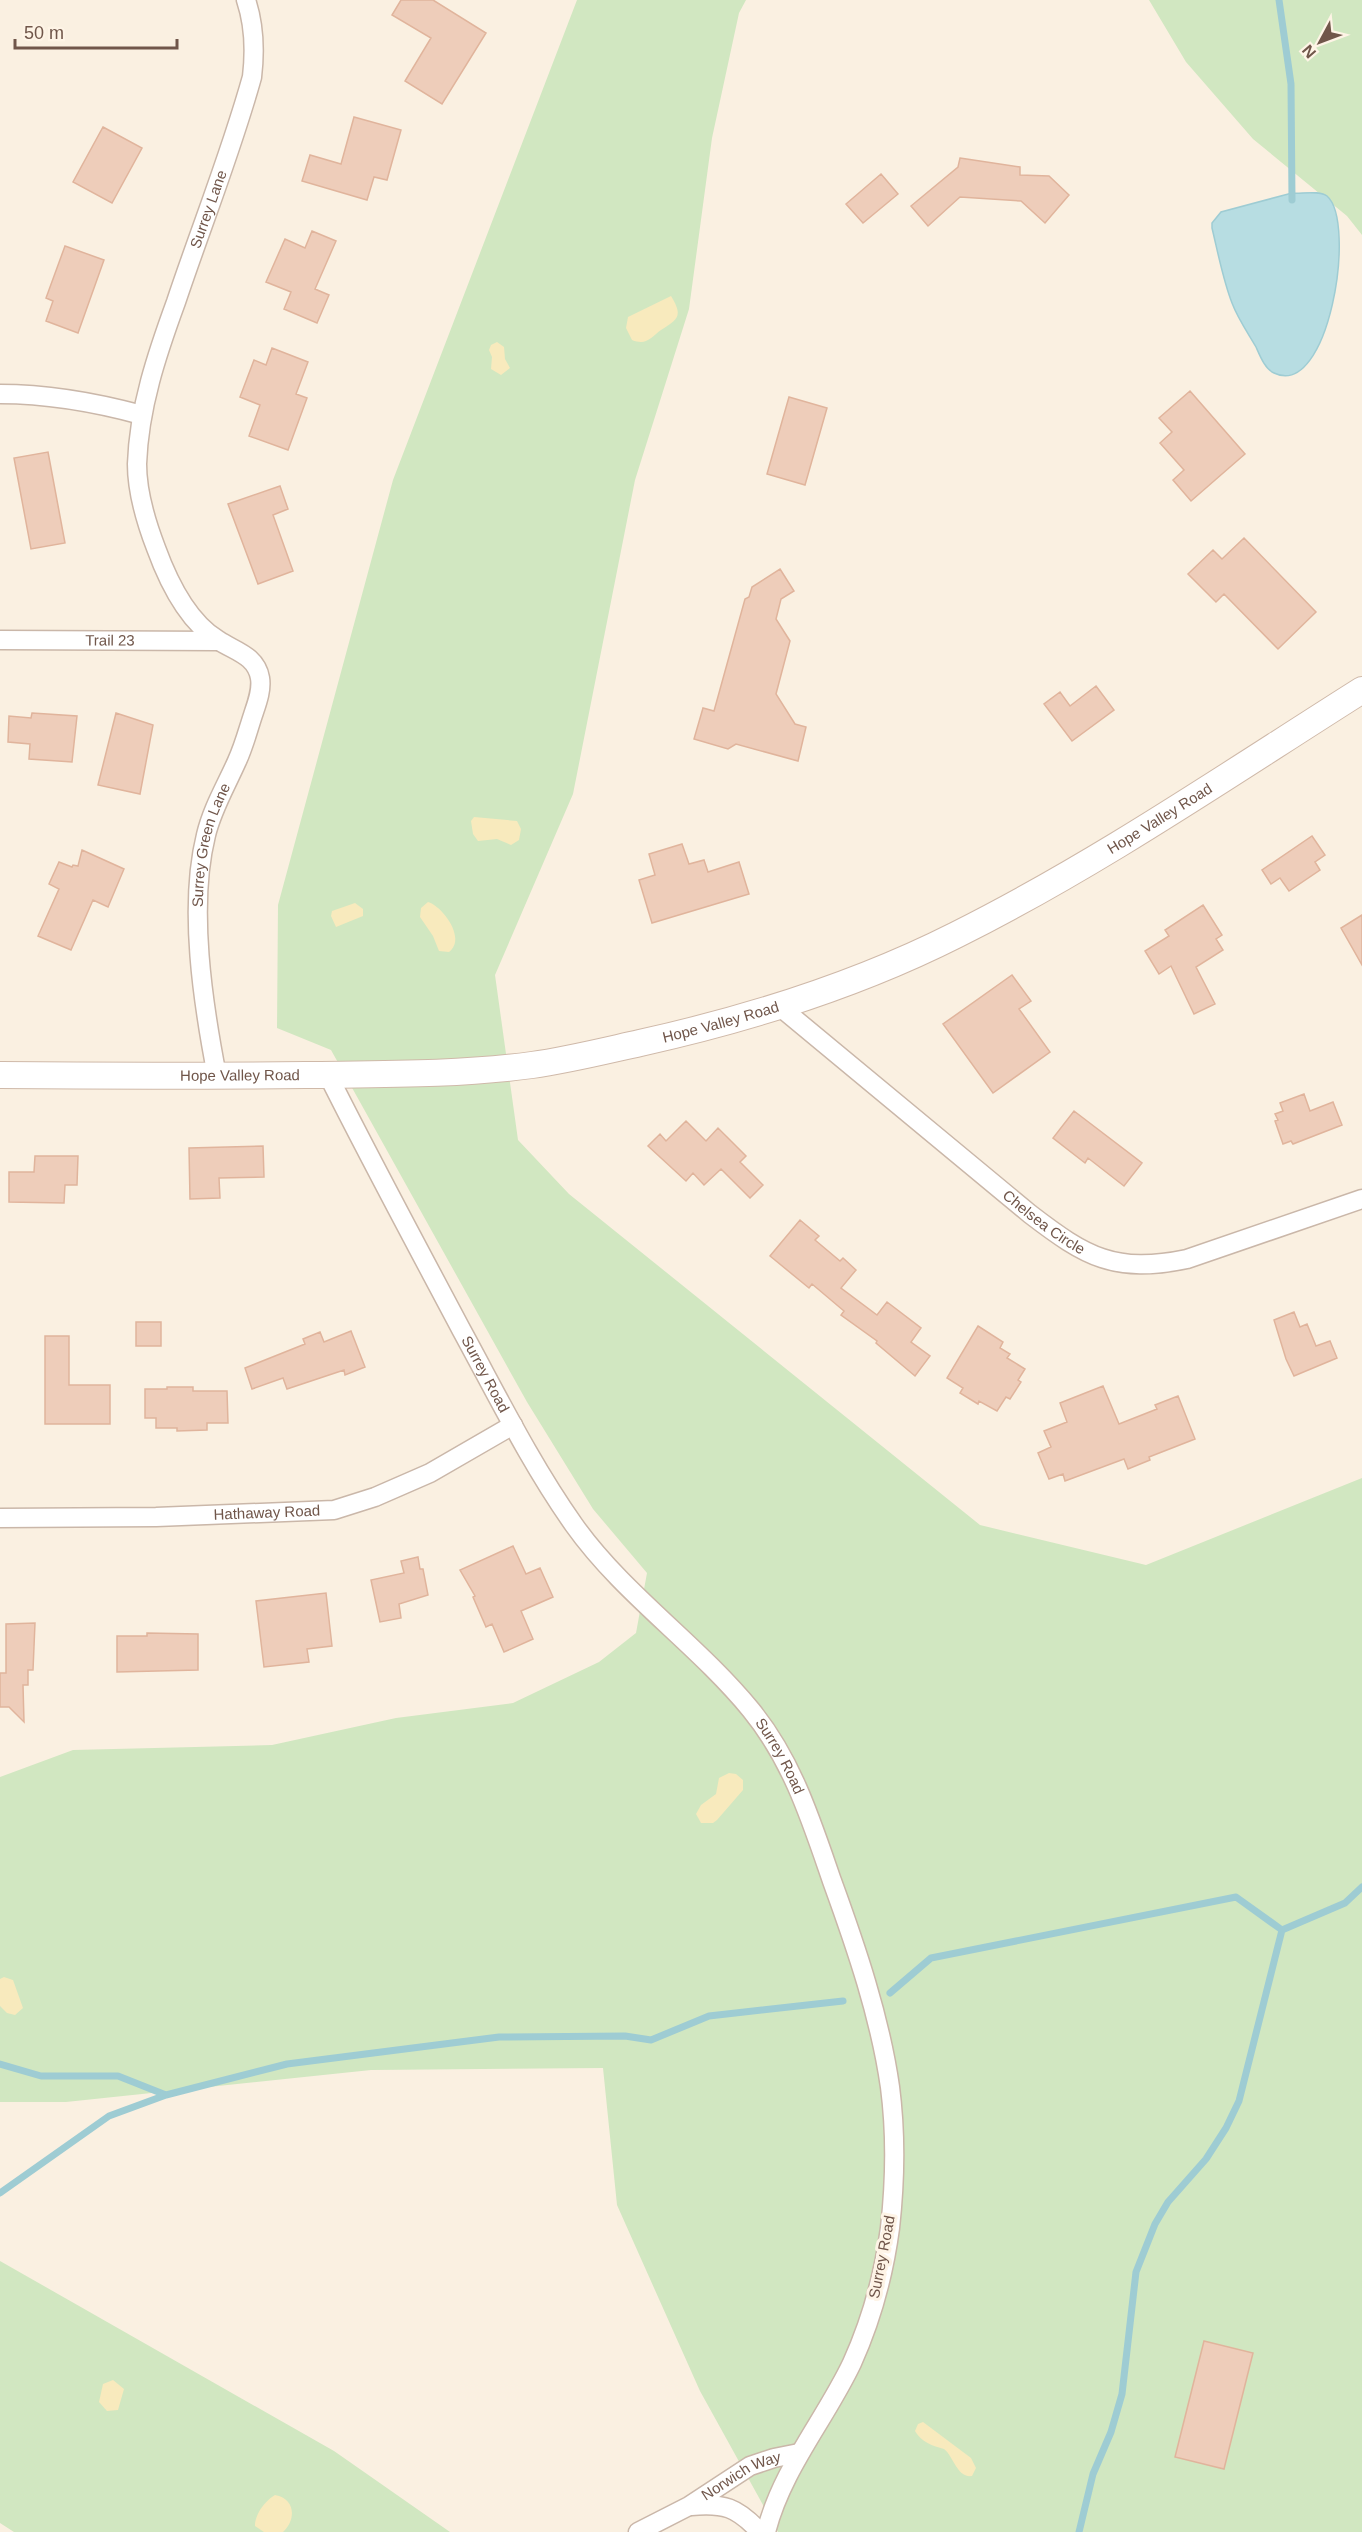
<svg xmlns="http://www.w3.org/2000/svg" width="1362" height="2532" viewBox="0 0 1362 2532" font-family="Arial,sans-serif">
	<rect width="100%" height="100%" fill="#faf0e1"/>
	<path fill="#d1e7c1" d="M 577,0 L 746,0 L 739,13 L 712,138 L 689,309 L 635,480 L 573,794 L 495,975 L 518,1140 L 569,1194 L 980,1525 L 1146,1565 L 1362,1478 L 1362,2532 L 778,2532 L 700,2391 L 617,2205 L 603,2068 L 371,2070 L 66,2102 L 0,2102 L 0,1777 L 73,1750 L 272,1745 L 396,1718 L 513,1703 L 599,1662 L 636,1633 L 647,1573 L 593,1509 L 527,1402 L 331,1050 L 277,1028 L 278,905 L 393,480 Z
		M 1149,0 L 1362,0 L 1362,235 L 1347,216 L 1253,139 L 1186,62 Z
		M 0,2261 L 334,2451 L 450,2532 L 14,2532 L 0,2523 Z"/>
	<path fill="#f8eabd" d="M 671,296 C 684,317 677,319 661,330 C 651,337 647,346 632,340 L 626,328 L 628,317 Z
		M 497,342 L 504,347 L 505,359 L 510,368 L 501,375 L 491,369 L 492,357 L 489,350 L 491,345 Z
		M 474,817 L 517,821 L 521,829 L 519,840 L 511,845 L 497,839 L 478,841 L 473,834 L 471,821 Z
		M 428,902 C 442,906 467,938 449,952 L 439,951 L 433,936 L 420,917 L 421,908 Z
		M 355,903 L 363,909 L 363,916 L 336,927 L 331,916 L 332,911 Z
		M 729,1773 L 736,1774 L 743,1780 L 743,1790 L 717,1820 L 713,1823 L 701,1823 L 696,1814 L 701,1805 L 716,1794 L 719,1778 Z
		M 4,1977 L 13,1980 L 23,2008 L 15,2015 L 7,2013 L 0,2006 L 0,1979 Z
		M 113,2380 L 124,2389 L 118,2410 L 107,2411 L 99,2402 L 103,2384 Z
		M 923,2422 L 971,2458 L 976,2468 L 972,2476 C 957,2478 954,2457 944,2449 C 933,2446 921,2442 915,2431 L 918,2424 Z
		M 275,2495 C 296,2499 296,2520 283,2532 L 264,2532 L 255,2526 C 255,2514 265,2501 275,2495 Z"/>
	<path fill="#b7dde2" stroke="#9eccd3" stroke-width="1.5" d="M 1292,193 C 1301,194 1320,190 1327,196 C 1357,222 1329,400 1274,373 C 1265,369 1260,356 1256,347 C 1248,333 1238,319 1232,303 C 1223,280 1218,253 1212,228 L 1212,223 L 1221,212 Z"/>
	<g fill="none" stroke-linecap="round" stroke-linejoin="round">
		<path stroke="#9eccd3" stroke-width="7" d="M 1279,0 L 1291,84 L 1292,200
			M 1282,1930 L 1345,1903 L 1362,1887
			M 890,1993 L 931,1958 L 1236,1897 L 1282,1930
			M 0,2064 L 41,2076 L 118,2076 L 166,2095
			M 0,2193 L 109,2116 L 166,2095 L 287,2064 L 499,2037 L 625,2036 L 651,2040 L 709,2016 L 843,2001
			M 1079,2532 L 1093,2474 L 1111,2432 L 1122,2394 L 1136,2272 L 1155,2224 L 1168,2202 L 1206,2159 L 1226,2128 L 1239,2101 L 1282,1930"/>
	</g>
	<path fill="#eecdba" stroke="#e0b49c" stroke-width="1.5" d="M 401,0 L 433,0 L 486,33 L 442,104 L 405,81 L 431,38 L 392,15 Z
		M 354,117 L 401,130 L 387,180 L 374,177 L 367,200 L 302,181 L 310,155 L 341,164 Z
		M 103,127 L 142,148 L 112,203 L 73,182 Z
		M 960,158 L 1020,167 L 1020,175 L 1049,176 L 1069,195 L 1045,223 L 1021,201 L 960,197 L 928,226 L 911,206 L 958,167 Z
		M 881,174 L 898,194 L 863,223 L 846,204 Z
		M 312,231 L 336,241 L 315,289 L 329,295 L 317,323 L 284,309 L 291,292 L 266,282 L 285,239 L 305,248 Z
		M 65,246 L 104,260 L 78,333 L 46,321 L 53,301 L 46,298 Z
		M 272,348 L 308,362 L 296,394 L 307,398 L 288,450 L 249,436 L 260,405 L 240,397 L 254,360 L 266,365 Z
		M 1190,391 L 1245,454 L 1191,501 L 1173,480 L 1184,470 L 1160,443 L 1172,432 L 1159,418 Z
		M 789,397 L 827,408 L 805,485 L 767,474 Z
		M 48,452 L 65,543 L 31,549 L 14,458 Z
		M 280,486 L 288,509 L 273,515 L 293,571 L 258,584 L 228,504 Z
		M 1244,538 L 1316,612 L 1278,649 L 1224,594 L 1216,602 L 1188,574 L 1213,550 L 1222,559 Z
		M 780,569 L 794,591 L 781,599 L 776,619 L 790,641 L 776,694 L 795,724 L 806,727 L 798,761 L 736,744 L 728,749 L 694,739 L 703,708 L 714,711 L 745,599 L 749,597 L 752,587 Z
		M 1096,686 L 1114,710 L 1072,741 L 1044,704 L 1060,692 L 1070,706 Z
		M 32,713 L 77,716 L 72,762 L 29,759 L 30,744 L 8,742 L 9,716 L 31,718 Z
		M 116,713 L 153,725 L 140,794 L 98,785 Z
		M 1312,836 L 1325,855 L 1315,862 L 1320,870 L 1289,891 L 1280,878 L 1271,884 L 1262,870 Z
		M 682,844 L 689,864 L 704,860 L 708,872 L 739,862 L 749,894 L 652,923 L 639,880 L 655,875 L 649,854 Z
		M 82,850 L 124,869 L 108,907 L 93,900 L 71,950 L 38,936 L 59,889 L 49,884 L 59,862 L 72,867 L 73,865 L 78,866 Z
		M 1203,905 L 1222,935 L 1216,939 L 1223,950 L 1196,967 L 1215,1004 L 1194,1014 L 1171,966 L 1159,974 L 1145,951 L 1169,936 L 1165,930 Z
		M 1362,915 L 1362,965 L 1341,928 Z
		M 1012,975 L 1031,1001 L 1019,1009 L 1050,1052 L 993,1093 L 943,1024 Z
		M 1304,1094 L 1310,1111 L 1333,1102 L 1342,1125 L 1293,1144 L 1291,1141 L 1283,1144 L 1275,1121 L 1278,1120 L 1275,1114 L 1283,1111 L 1280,1103 Z
		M 1074,1111 L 1142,1163 L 1124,1186 L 1088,1158 L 1085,1163 L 1053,1138 Z
		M 686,1121 L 706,1141 L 718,1128 L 746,1156 L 740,1162 L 763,1185 L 750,1198 L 721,1169 L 704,1185 L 693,1173 L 686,1181 L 648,1146 L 660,1134 L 666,1141 Z
		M 263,1146 L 264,1177 L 219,1178 L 220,1198 L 190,1199 L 189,1148 Z
		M 35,1156 L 78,1156 L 77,1185 L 65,1185 L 64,1203 L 9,1202 L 9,1172 L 34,1172 Z
		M 800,1220 L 819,1236 L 815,1240 L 840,1261 L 843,1258 L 856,1270 L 841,1288 L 877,1315 L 887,1302 L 921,1328 L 911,1342 L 930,1356 L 915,1376 L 876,1343 L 877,1341 L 841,1315 L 844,1311 L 812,1284 L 809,1288 L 770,1256 Z
		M 1294,1312 L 1300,1327 L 1307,1324 L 1316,1346 L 1330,1341 L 1337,1358 L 1294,1376 L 1286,1359 L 1274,1320 Z
		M 136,1322 L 161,1322 L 161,1346 L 136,1346 Z
		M 978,1326 L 1003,1342 L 1000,1348 L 1010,1354 L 1007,1358 L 1025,1369 L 1018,1380 L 1021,1382 L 1010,1399 L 1006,1397 L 997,1411 L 979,1401 L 978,1404 L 960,1393 L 963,1388 L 947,1378 Z
		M 351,1331 L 365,1367 L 345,1375 L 344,1370 L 287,1389 L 283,1378 L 252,1389 L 245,1368 L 305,1344 L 303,1339 L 320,1332 L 324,1342 Z
		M 45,1336 L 69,1336 L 69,1385 L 110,1385 L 110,1424 L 45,1424 Z
		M 1103,1386 L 1119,1424 L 1157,1409 L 1155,1405 L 1178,1396 L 1195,1439 L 1149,1457 L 1150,1460 L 1128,1469 L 1124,1459 L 1065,1481 L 1063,1474 L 1049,1479 L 1038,1453 L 1051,1447 L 1044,1431 L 1067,1422 L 1060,1403 Z
		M 167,1387 L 193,1387 L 193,1391 L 227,1391 L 228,1423 L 207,1423 L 207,1430 L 177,1431 L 177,1428 L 156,1428 L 156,1418 L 145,1418 L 145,1389 L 167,1389 Z
		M 513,1546 L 526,1574 L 540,1568 L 553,1597 L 521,1611 L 533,1639 L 504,1652 L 492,1624 L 486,1627 L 473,1597 L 475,1596 L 460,1570 Z
		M 418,1557 L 420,1569 L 423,1569 L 428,1595 L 399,1604 L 401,1618 L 380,1622 L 371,1580 L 404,1573 L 401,1561 Z
		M 326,1593 L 332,1646 L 307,1649 L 309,1662 L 264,1667 L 256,1601 Z
		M 35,1623 L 33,1670 L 28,1670 L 28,1685 L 23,1685 L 24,1722 L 9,1707 L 0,1707 L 0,1673 L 6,1673 L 6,1624 Z
		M 147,1633 L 198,1634 L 198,1670 L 117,1672 L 117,1636 L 147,1636 Z
		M 1204,2341 L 1253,2353 L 1224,2469 L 1175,2457 Z"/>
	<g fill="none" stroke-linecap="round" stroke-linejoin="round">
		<defs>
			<g id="minor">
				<path d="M 0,394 C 49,394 94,402 142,415"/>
				<path id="s1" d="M 0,640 L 218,641"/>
				<path id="s2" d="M 779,1006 L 1030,1214 C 1086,1257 1115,1274 1187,1259 L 1362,1199"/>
				<path id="s3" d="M 328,1075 C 371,1161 417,1246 462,1331 C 498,1397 531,1464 574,1525 C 623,1594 697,1644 751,1710 C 792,1760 811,1820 832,1881 C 856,1947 880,2017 890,2087 C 896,2133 895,2183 890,2228 C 884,2273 871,2321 852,2363 C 825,2420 782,2469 766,2532"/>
				<path id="s4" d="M 217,1076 C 203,1004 188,907 206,835 C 212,809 226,786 237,761 C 244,746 248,730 253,715 C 257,703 262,690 260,678 C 256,655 234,651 218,640 C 187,621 168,581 156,548 C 146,522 137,491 137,464 C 139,407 157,354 176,302 C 201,227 231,153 252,77 C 255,52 254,24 246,0"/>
				<path id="s5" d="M 0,1518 L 156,1517 L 334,1510 L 375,1497 L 430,1473 L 513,1425"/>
				<path d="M 691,2506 C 724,2503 737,2507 760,2532"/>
				<path id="s6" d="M 638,2532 L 689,2506 L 750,2466 L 774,2458 L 799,2453"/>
			</g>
			<g id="secondary">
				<path id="s7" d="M 0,1075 C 102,1076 204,1076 306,1075 C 382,1074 458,1075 532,1065 C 568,1060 604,1051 640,1043 C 748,1019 857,985 956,935 C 1098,864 1229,774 1362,690"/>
			</g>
		</defs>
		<use href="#minor" stroke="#cab7a9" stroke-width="21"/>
		<use href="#secondary" stroke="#cfb9a9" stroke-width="28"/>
		<use href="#minor" stroke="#fff" stroke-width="18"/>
		<use href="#secondary" stroke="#fff" stroke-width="26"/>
	</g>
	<g text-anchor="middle" stroke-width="6" stroke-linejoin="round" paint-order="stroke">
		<g font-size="15" fill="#70564a" stroke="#fef4e6">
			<text dy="5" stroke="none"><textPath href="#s4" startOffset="934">Surrey Lane</textPath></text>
			<text dy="5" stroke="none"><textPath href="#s1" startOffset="110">Trail 23</textPath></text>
			<text dy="5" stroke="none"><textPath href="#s7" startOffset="1212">Hope Valley Road</textPath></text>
			<text dy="5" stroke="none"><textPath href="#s4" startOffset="234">Surrey Green Lane</textPath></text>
			<text dy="5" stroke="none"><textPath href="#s7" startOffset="726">Hope Valley Road</textPath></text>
			<text dy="5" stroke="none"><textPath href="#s7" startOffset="240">Hope Valley Road</textPath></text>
			<text dy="5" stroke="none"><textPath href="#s2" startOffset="342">Chelsea Circle</textPath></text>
			<text dy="5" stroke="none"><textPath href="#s3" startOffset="338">Surrey Road</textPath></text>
			<text dy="5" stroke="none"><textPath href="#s5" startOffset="267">Hathaway Road</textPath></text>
			<text dy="5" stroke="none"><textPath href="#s3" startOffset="824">Surrey Road</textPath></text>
			<text transform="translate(882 2257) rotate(-79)" y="5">Surrey Road</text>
			<text dy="5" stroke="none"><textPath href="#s6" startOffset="118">Norwich Way</textPath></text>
		</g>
	</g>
	<g transform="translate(1320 42) rotate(229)" stroke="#fef4e6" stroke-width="4.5" paint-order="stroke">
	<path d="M0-4.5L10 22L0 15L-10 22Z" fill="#70564a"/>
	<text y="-9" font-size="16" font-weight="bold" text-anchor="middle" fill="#70564a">N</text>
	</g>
	<path d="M15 39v9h162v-9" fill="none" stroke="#70564a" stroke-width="3"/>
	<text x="24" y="39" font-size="18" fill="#70564a" stroke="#fef4e6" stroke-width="4.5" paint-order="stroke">50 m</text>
</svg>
